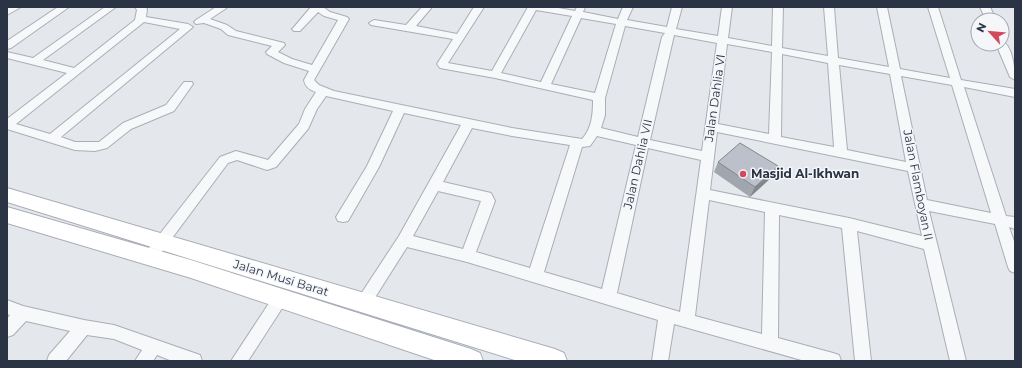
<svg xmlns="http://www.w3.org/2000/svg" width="1022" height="368" viewBox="0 0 1022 368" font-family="Montserrat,sans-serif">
	<rect width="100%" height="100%" fill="#e4e7ec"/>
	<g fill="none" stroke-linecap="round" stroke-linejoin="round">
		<defs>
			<path id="street" d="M 9,7 L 21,7 L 7,15 L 7,8 Z
				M 58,7 L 69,7 L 11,48 L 7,49 L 7,41 Z
				M 105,7 L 116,7 L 43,60 L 74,68 L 135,20 L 137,10 L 135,7 L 145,7 L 147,9 L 146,17 L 188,24 L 193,27 L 61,137 L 75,142 L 99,142 L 123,123 L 166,105 L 184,82 L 192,82 L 193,84 L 174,111 L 131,129 L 107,148 L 95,151 L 75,150 L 7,129 L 7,119 L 67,73 L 7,58 L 7,52 L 33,58 ZM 144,22 L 180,29 L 50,134 L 16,124 Z
				M 216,7 L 228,7 L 210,19 L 227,25 L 236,31 L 284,43 L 285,45 L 278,52 L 292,59 L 312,65 L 338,20 L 324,16 L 318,12 L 300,31 L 294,31 L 292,29 L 294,27 L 311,7 L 323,7 L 330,12 L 347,17 L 349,19 L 314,80 L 319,85 L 334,91 L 512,128 L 582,139 C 592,128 593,114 593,100 L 495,78 L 440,68 L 437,64 L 453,39 L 371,25 L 369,23 L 374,20 L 406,25 L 422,7 L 432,7 L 416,26 L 457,34 L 474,7 L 484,7 L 448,63 L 492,71 L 528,7 L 553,7 L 575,11 L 577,7 L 585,7 L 583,12 L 618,19 L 623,7 L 633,7 L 627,20 L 667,27 L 672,7 L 682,7 L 676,29 L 718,36 L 722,7 L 732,7 L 728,38 L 772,46 L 773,7 L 783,7 L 782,48 L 828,56 L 824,7 L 834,7 L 838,58 L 889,67 L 877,7 L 887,7 L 900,69 L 950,78 L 928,7 L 938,7 L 961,80 L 1015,89 L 1015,97 L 964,87 L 1006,216 L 1015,217 L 1015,229 L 1009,227 L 1015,244 L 1015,273 L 1010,271 L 1008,267 L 995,224 L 929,211 L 966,361 L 950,361 L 924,249 L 857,231 L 871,361 L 855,361 L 842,228 L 779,215 L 778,338 L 833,353 L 839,355 L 841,361 L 805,361 L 674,324 L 668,361 L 652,361 L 658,320 L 467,262 L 407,247 L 369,307 L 364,309 L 359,307 L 356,302 L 359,297 L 399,236 L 461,125 L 404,113 L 379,167 L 348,221 L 343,222 L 338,221 L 336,217 L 367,166 L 393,111 L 326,96 L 317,109 L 308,129 L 276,167 L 267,170 L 237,160 L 228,163 L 155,261 L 150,263 L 145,261 L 143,257 L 145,253 L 220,157 L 236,151 L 268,160 L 299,124 L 305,109 L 316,92 C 310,90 305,87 304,80 L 309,71 L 284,63 L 267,54 L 266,52 L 272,46 L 228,35 L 221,29 L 204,23 L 196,24 L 194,22 L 196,20 ZM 536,10 L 572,16 L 541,82 L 501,73 ZM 581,18 L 616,24 L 595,93 L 551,84 ZM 625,26 L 665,33 L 662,37 L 638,137 L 601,128 L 605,115 L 605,98 ZM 674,35 L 717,43 L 702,151 L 650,140 ZM 727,44 L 772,52 L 769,134 L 718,124 ZM 782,54 L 828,63 L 834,147 L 781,137 ZM 839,65 L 890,74 L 906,162 L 847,150 ZM 901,76 L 952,85 L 991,213 L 927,200 ZM 472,128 L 512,136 L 570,145 L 530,268 L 476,252 L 495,201 L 491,193 L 443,182 ZM 717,132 L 908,171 L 922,236 L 849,218 L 710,190 ZM 597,136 L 636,145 L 602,289 L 544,272 L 582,147 L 590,146 ZM 648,148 L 701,160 L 680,312 L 617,293 ZM 438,191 L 481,201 L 463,249 L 413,236 ZM 709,200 L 765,212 L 762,334 L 695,316 Z
				M 980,7 L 990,7 L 996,20 L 986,20 Z
				M 1002,41 C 1013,46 1015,70 1015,80 L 1010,77 L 996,44 L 1002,44 Z
				M 280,292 L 285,294 L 288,299 L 248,361 L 231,361 L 275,294 Z
				M 7,300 L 23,306 L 84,320 L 114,325 L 200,355 L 202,361 L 172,361 L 157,355 L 153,361 L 135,361 L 142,350 L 114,339 L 87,335 L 66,361 L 47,361 L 49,355 L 70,331 L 26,321 L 13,335 L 7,337 L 7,319 L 10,315 L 7,314 Z"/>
			<path id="secondary" d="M 7,188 L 555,349 L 564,353 L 567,361 L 518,361 L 7,202 Z
				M 7,207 L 191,260 L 471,349 L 480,353 L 483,361 L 437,361 L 191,278 L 7,223 Z"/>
		</defs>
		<use href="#street" stroke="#a9aeb7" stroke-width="2"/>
		<use href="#secondary" stroke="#a9aeb7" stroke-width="2"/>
		<use href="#street" fill="#f7f8fa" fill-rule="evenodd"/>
		<use href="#secondary" fill="#fff" fill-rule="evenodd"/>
	</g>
	<path fill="#a1a5ae" d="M 718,162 L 778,166 L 773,176 L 750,197 L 714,172 Z"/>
	<path fill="#83868d" d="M 778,166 L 773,176 L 750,197 L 755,187 Z"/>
	<path fill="#bbc0ca" stroke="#83868d" d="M 740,143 L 778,166 L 755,187 L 718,162 Z"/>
	<circle fill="#d1495b" stroke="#f4f6f9" stroke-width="1.5" cx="743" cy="174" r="4"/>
	<g text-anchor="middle" stroke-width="3" stroke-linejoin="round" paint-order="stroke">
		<g font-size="12" fill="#2b3445" stroke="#f4f6f9">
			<text transform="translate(715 98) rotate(-82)" y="4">Jalan Dahlia VI</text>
			<text transform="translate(638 164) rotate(-77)" y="4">Jalan Dahlia VII</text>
			<text transform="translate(918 185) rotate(79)" y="4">Jalan Flamboyan II</text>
			<text transform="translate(281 278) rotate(17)" y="4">Jalan Musi Barat</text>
		</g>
		<g font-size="12" font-weight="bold" fill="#2b3445" stroke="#f4f6f9" text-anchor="start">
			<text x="751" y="178">Masjid Al-Ikhwan</text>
		</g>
	</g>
	<rect width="1022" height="368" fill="none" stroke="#2b3445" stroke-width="16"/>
	<g transform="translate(990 32) rotate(297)"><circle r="19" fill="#f4f6f9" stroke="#a4a8b1"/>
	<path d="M0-3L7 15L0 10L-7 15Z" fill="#d1495b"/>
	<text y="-6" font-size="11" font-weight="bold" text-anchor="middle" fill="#2b3445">N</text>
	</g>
</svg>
